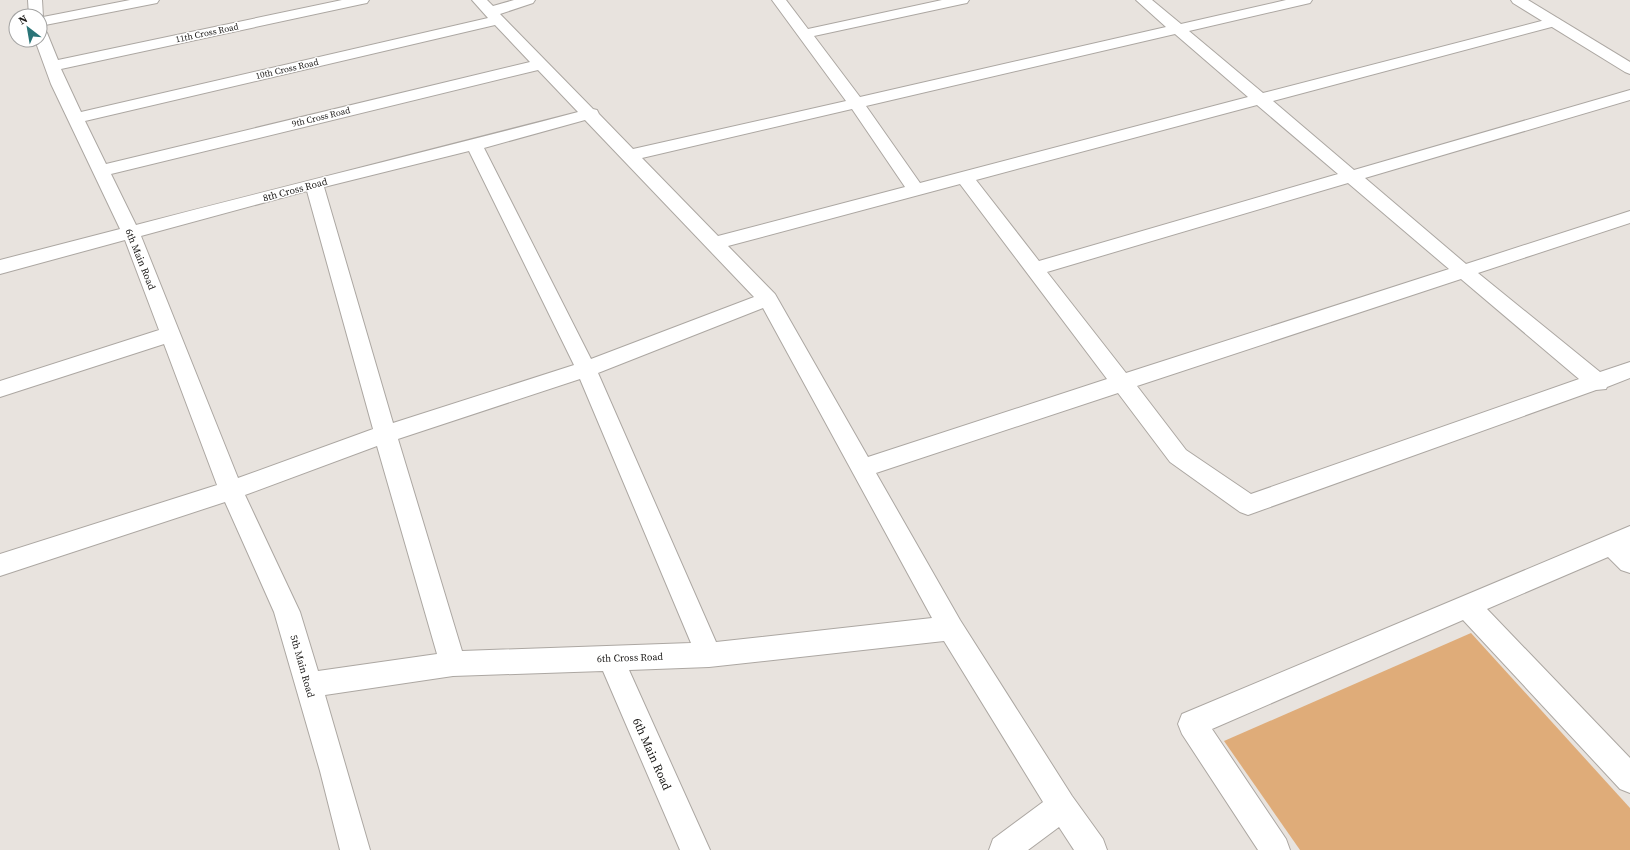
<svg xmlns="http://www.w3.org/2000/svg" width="1630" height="850" viewBox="0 0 1630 850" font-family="'Source Serif 4',serif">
	<rect width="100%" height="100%" fill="#e8e3de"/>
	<path fill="#dfac79" d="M 1471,633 L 1630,808 L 1630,850 L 1300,850 L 1224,741 Z"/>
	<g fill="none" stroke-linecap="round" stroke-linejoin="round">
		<defs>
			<path id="minor" d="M 28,0 L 42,0 L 43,17 L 130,0 L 159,0 L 157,3 L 152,4 L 40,26 L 40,16 L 29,16 Z
				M 342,0 L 369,0 L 367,3 L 362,4 L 61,69 L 81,112 L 488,18 L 472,0 L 487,0 L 493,6 L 514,0 L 535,0 L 533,3 L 500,14 L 593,109 L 597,110 L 599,114 L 633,149 L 846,101 L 772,0 L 786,0 L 808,29 L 942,0 L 969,0 L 967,3 L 962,4 L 814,36 L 860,97 L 1166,27 L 1136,0 L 1152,0 L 1181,24 L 1286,0 L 1312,0 L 1310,3 L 1189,31 L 1263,93 L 1549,19 L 1554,18 L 1559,19 L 1561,22 L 1559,25 L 1273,101 L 1354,170 L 1630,90 L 1630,100 L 1365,178 L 1466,264 L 1630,211 L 1630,223 L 1478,273 L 1600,372 L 1630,362 L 1630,378 L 1607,387 L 1606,389 L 1596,390 L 1248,515 L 1240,512 L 1170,462 L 1118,393 L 876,473 L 960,620 L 1072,796 L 1103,839 L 1107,850 L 1074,850 L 1059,827 L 1028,850 L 989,850 L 993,839 L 1043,802 L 944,641 L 709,667 L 629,670 L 710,850 L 680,850 L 603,671 L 453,676 L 325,695 L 370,850 L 340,850 L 320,771 L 274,612 L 225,502 L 0,576 L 0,554 L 217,485 L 164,344 L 0,397 L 0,381 L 159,330 L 125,240 L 0,274 L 0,260 L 120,229 L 51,84 L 35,40 L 40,40 L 40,29 L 45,30 L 47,33 L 58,60 ZM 495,25 L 530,62 L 106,164 L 85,121 ZM 1175,34 L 1248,97 L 920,183 L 866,106 ZM 538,70 L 578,112 C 431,151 283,186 136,225 L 111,174 ZM 1257,105 L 1338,174 L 1039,261 L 976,180 ZM 852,109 L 905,187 L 718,236 L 642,158 ZM 585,120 L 754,297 L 591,359 L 484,148 ZM 469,151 L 574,365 L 393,423 L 324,187 ZM 1348,183 L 1449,269 L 1126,373 L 1047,272 ZM 960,184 L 1107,379 L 868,457 L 775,294 L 728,246 ZM 307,191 L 373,429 L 238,478 L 141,236 ZM 1461,279 L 1579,379 L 1251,494 L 1186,450 L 1137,386 ZM 763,308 L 932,618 L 716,642 L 598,373 ZM 580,379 L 691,643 L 462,651 L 398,439 ZM 377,446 L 437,654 L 318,671 L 300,612 L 245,495 Z
				M 1630,526 L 1630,573 L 1621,570 L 1608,557 L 1487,609 L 1630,758 L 1630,793 L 1620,789 L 1463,620 L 1212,729 L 1286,839 L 1290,850 L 1258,850 L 1182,734 L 1178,724 L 1182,714 Z"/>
			<path id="tertiary" d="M 1511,0 L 1528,0 L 1630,62 L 1630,74 L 1625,72 L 1513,3 Z"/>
		</defs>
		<use href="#minor" stroke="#aca7a2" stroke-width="2"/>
		<use href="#tertiary" stroke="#aca7a2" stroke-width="2"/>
		<use href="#minor" fill="#fff" fill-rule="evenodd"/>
		<use href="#tertiary" fill="#fff" fill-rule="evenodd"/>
	</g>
	<g text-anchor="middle" stroke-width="3" stroke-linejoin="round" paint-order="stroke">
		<g font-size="9" fill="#1a1816" stroke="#fff">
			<text transform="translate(207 33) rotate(-12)" y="3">11th Cross Road</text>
			<text transform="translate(287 69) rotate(-13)" y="3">10th Cross Road</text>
			<text transform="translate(321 117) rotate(-14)" y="3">9th Cross Road</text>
		</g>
		<g font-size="10" fill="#1a1816" stroke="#fff">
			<text transform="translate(295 189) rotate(-15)" y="4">8th Cross Road</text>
			<text transform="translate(141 259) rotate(68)" y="4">6th Main Road</text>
			<text transform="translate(630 657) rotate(-2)" y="4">6th Cross Road</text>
			<text transform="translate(303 666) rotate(74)" y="4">5th Main Road</text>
		</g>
		<g font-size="12" fill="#1a1816" stroke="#fff">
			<text transform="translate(652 754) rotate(66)" y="4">6th Main Road</text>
		</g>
	</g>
	<g transform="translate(28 28) rotate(329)"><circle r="19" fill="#ffffff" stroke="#a3a3a2"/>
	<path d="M0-3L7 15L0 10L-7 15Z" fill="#2a7477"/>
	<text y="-6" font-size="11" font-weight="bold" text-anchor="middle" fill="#1a1816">N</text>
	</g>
</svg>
